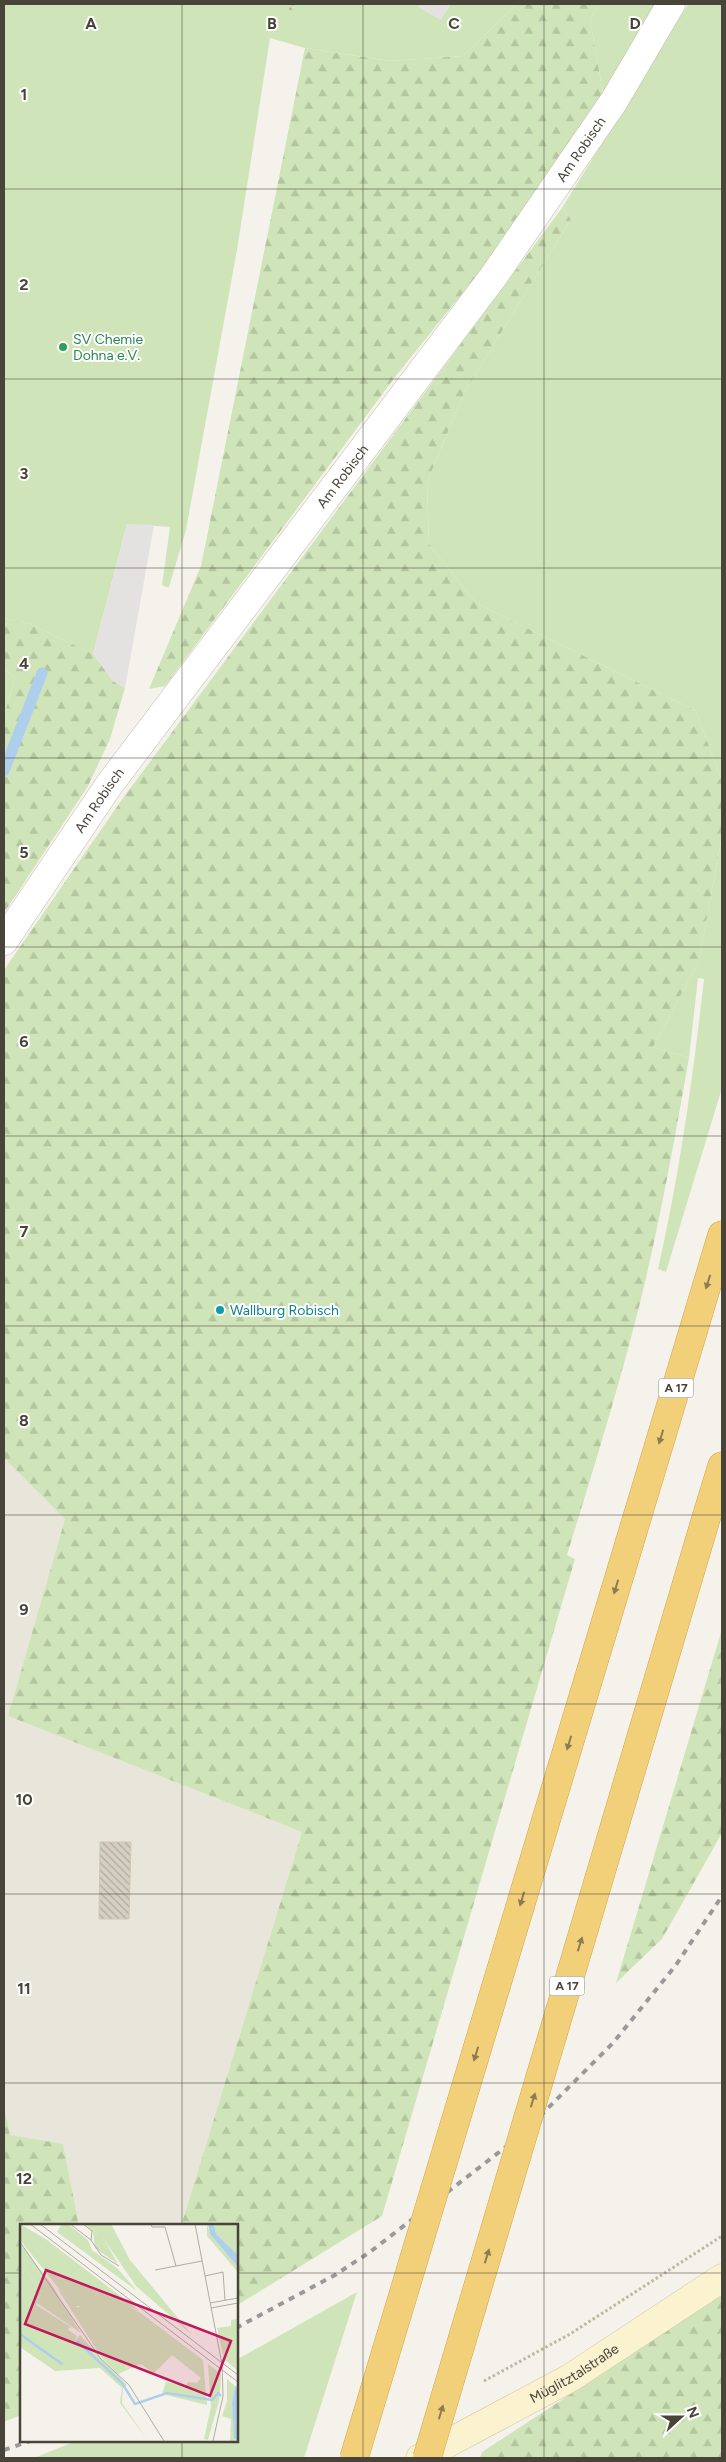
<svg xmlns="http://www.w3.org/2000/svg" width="726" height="2462" viewBox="0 0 726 2462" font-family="Figtree,sans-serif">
	<defs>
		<pattern id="forest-firs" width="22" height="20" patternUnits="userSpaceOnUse" patternTransform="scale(1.25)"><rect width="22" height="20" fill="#cfe5b9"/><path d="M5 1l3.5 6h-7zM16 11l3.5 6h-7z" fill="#b3c6a0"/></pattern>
		<pattern id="building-back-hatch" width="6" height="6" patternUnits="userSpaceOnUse" patternTransform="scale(1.25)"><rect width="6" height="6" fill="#d5cfc2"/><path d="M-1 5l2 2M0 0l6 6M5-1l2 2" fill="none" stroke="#afaa9f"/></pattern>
	</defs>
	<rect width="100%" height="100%" fill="#f5f2ec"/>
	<path fill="#e8e5da" d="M 4,1458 L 65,1519 L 8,1716 L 302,1832 L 181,2226 L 79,2226 L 63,2145 L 10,2135 L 4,2106 Z"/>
	<path fill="#cfe5b9" d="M 4,4 L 517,4 L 463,56 L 390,61 L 305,48 L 270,38 L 237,250 L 186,530 L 169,587 L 166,587 L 162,585 L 170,527 L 127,524 L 93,654 L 30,624 L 4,618 Z
		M 599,4 L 657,4 L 604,98 L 590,20 Z
		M 688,4 L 722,4 L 722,782 L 696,711 L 476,603 L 429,544 L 427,482 L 464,393 L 571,219 L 562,208 Z
		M 4,669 L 15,677 L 4,716 Z
		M 722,835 L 722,1088 L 666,1272 L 658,1269 C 680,1173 693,1076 704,979 L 698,978 L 689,1058 L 653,1047 L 699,961 Z
		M 357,2292 L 304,2458 L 34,2458 L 76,2441 L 236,2441 L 236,2360 Z"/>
	<path fill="url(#forest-firs)" d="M 517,4 L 599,4 L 590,20 L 604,98 L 481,270 L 395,377 L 165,686 L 149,689 L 201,566 L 305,48 L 390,61 L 463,56 Z
		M 562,208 L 571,219 L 464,393 L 427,482 L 429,544 L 476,603 L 696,711 L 722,782 L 722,835 L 699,961 L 653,1047 L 689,1058 C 674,1143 659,1227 638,1311 C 617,1393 592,1474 567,1555 L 575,1559 L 382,2216 L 236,2306 L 236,2226 L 181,2226 L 302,1832 L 8,1716 L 65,1519 L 4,1458 L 4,970 L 123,798 Z
		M 4,618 L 30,624 L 93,654 L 113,681 L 125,688 L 110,739 L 88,786 L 4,913 L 4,716 L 15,677 L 4,669 Z
		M 722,1629 L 722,1833 L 662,1939 L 616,1983 Z
		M 4,2106 L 10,2135 L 63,2144 L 79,2226 L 21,2226 L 21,2415 L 4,2422 Z
		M 722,2295 L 722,2458 L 480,2458 L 482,2452 Z"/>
	<path fill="#e4e2e0" d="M 420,4 L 451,4 L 441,20 L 418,7 Z
		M 127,524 L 154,525 L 125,688 L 113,681 L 93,654 Z"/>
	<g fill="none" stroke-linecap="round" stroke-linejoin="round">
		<path stroke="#aecfeb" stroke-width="11" d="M 4,771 L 42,673"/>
	</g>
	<path fill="url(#building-back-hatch)" stroke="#d0c7b6" d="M 100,1842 L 131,1842 L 129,1919 L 99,1919 Z"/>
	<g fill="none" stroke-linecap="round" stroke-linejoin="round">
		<defs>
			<g id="minor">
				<path id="s1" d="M 4,941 L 109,785 L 493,277 L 614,101 L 671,4"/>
			</g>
			<g id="secondary">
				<path id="s2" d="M 420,2458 L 570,2378 L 722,2278"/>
			</g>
			<path id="motorway" d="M 707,1515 L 722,1466
				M 630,1541 L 722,1235"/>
		</defs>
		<use href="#minor" stroke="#c0bbaf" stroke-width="29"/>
		<use href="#secondary" stroke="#d0c69f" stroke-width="29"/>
		<use href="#motorway" stroke="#d1a649" stroke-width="29"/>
		<path stroke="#c0b7a1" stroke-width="3" stroke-dasharray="2.5 2.5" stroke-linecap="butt" d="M 290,10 L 292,4
			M 484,2381 L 570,2334 L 722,2236"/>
		<use href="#minor" stroke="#fff" stroke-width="28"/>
		<use href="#secondary" stroke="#fbf2d0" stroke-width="28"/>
		<use href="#motorway" stroke="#f2d079" stroke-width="28"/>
		<path stroke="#999" stroke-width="4" stroke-dasharray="6 6" stroke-linecap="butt" d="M 236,2328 L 335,2275 L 370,2252 L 520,2136 L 613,2043 L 676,1965 L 722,1896
			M 4,2450 L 30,2441"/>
		<defs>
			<path id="motorway-bridge" d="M 354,2458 L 630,1541
				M 427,2458 L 707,1515"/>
		</defs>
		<use href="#motorway-bridge" stroke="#d1a649" stroke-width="29" stroke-linecap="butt"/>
		<use href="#motorway-bridge" stroke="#f2d079" stroke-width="28"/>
	</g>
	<defs><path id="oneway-solid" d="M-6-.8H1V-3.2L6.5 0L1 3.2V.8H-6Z" transform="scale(1.25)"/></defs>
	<g fill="#8d7c53">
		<use href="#oneway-solid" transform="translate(708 1282) rotate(107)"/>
		<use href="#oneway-solid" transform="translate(661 1437) rotate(107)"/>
		<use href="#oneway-solid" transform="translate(616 1587) rotate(107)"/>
		<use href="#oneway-solid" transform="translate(569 1743) rotate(107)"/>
		<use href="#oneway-solid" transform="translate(522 1899) rotate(107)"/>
		<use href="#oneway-solid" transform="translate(580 1944) rotate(-73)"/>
		<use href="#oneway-solid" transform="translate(476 2054) rotate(107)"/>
		<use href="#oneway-solid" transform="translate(533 2100) rotate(-73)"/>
		<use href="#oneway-solid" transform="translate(487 2256) rotate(-73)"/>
		<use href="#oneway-solid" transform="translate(441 2412) rotate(-73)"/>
	</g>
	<path fill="none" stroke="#49443a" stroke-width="1" stroke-opacity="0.55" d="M 182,4 L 182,2226M 363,4 L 363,2458M 544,4 L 544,2458M 4,189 L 722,189M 4,379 L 722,379M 4,568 L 722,568M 4,758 L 722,758M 4,947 L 722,947M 4,1136 L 722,1136M 4,1326 L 722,1326M 4,1515 L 722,1515M 4,1704 L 722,1704M 4,1894 L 722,1894M 4,2083 L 722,2083M 4,2273 L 21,2273M 236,2273 L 722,2273M 182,2441 L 182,2458"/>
	<circle fill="#2e9e5b" stroke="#fff" stroke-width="2" cx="63" cy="347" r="5"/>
	<circle fill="#0f9aa8" stroke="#fff" stroke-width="2" cx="220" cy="1310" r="5"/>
	<g text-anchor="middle" stroke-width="4" stroke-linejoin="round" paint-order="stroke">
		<g fill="#fff" stroke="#807c75" stroke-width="1">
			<rect x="658.5" y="1378.5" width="35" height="19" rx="4"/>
			<rect x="549.5" y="1976.5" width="35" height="19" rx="4"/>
		</g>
		<g font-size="12" font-weight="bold" fill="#49443a">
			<text x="676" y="1392">A 17</text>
			<text x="567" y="1990">A 17</text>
		</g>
		<g font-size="14" fill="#49443a" stroke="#fff">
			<text dy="5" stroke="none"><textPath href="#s1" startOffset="980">Am Robisch</textPath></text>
			<text dy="5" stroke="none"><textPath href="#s1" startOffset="575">Am Robisch</textPath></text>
			<text dy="5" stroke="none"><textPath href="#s1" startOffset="170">Am Robisch</textPath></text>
			<text dy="5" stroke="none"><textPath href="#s2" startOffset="176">Müglitztalstraße</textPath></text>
		</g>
		<g font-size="14" fill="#27864d" stroke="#fff" text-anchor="start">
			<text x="73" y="344">SV Chemie<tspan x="73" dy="16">Dohna e.V.</tspan></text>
		</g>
		<g font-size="14" fill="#0d838f" stroke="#fff" text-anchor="start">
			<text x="230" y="1315">Wallburg Robisch</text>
		</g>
	</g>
	<g transform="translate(20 2224)">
		<rect width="218" height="218" fill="#f5f2ec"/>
		<path d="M 0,0 L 27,16 L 120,87 L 78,69 L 64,82 L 53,82 L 0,16 ZM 42,0 L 49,1 L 68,16 L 72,26 L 97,44 L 117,67 L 37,8 ZM 65,0 L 69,0 L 77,11 L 81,10 L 98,40 L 75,24 L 73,8 ZM 0,19 L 19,44 L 30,58 L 23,57 L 0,36 ZM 6,46 L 22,67 L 16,81 L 54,105 L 50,103 L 48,106 L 57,112 L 52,124 L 56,119 L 71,131 L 75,128 L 107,161 L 103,164 L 102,179 L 128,217 L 100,179 L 102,164 L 80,144 L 35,147 L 0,123 L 0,50 ZM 188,140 L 201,150 L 201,156 L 199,177 L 188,216 L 184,215 L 191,183 ZM 207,155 L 215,162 L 212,179 L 215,217 L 210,217 L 211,195 L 202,192 L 207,177 Z" fill="#cfe5b9"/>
		<path d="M 69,0 L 91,0 L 110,36 L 172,111 L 116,62 L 81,11 L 77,11 ZM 187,0 L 190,10 L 217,42 L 217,47 L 187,12 ZM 194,0 L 217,0 L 217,30 L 196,10 ZM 0,36 L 23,56 L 30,58 L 61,109 L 17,79 L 22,67 L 6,46 L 0,50 ZM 37,64 L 58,84 L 79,69 L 86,69 L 122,90 L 183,136 L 187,181 L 142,170 L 146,158 L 166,161 L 168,158 L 177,159 L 181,154 L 152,131 L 134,149 L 121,140 L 98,150 L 82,134 ZM 217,95 L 217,146 L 204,135 L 197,104 L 211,102 L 211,96 ZM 60,111 L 75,128 L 71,132 L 56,119 L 43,138 L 40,136 Z" fill="#cfe5b9"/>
		<path d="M 188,0 L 194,0 L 196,10 L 217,30 L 217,42 L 190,10 ZM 215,162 L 218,163 L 217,217 L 214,214 L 212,179 Z" fill="#aecfeb"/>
		<path fill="none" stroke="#aecfeb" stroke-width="2.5" d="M 0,110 L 42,140M 57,117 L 102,159 L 115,180 L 147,169 L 192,176 L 198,169 L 201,172"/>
		<path fill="none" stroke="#b0aca5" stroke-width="1" d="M 10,0 L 218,158M 20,0 L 218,151M 50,0 L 71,16 L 81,31 L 99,42M 63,0 L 72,7 L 71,16M 131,0 L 132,3 L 145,3 L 156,42M 175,0 L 202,140 L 203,172 L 193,217M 0,18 L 81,135 L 109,161 L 144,217M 135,46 L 182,37M 185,52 L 203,48 L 205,76M 190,79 L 218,74M 191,84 L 218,79"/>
		<path fill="#c2185b" fill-opacity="0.15" stroke="#c2185b" stroke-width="2.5" d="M 26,46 L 211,117 L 190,172 L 5,100 Z"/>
		<rect width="218" height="218" fill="none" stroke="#49443a" stroke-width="2.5"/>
	</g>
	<g font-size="16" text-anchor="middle" font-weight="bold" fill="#49443a" stroke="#fff" stroke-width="4" stroke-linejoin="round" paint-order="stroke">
		<text x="91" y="29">A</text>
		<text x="272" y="29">B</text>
		<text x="454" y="29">C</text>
		<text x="635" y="29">D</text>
		<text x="24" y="100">1</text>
		<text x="24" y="290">2</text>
		<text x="24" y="479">3</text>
		<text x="24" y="669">4</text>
		<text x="24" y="858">5</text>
		<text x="24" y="1047">6</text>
		<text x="24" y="1237">7</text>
		<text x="24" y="1426">8</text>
		<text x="24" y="1615">9</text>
		<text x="24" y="1805">10</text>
		<text x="24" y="1994">11</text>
		<text x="24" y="2184">12</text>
	</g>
	<rect width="726" height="2462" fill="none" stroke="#49443a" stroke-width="10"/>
	<g transform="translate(681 2417) rotate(69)" stroke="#ffffff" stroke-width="4" paint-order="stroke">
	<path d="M0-4L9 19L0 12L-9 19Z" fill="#49443a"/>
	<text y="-8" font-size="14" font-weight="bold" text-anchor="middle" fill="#49443a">N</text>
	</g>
</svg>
